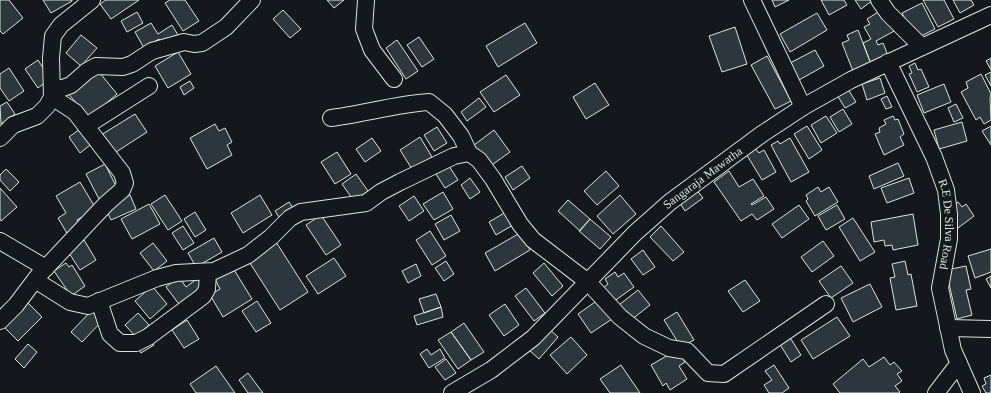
<svg xmlns="http://www.w3.org/2000/svg" width="991" height="393" viewBox="0 0 991 393" font-family="Georgia,serif">
	<rect width="100%" height="100%" fill="#14181c"/>
	<path fill="#2c363c" stroke="#d8e6dc" d="M 0,0 L 9,0 L 23,18 L 3,34 L 0,31 Z
		M 43,0 L 72,0 L 72,1 L 51,13 Z
		M 106,0 L 139,0 L 111,19 L 100,4 Z
		M 170,0 L 185,0 L 199,21 L 183,31 L 165,3 Z
		M 327,0 L 344,0 L 334,8 Z
		M 772,0 L 789,0 L 775,7 Z
		M 821,0 L 844,0 L 847,5 L 829,15 Z
		M 855,0 L 873,0 L 861,9 Z
		M 923,0 L 944,0 L 954,19 L 938,27 Z
		M 953,0 L 971,0 L 974,5 L 960,13 Z
		M 922,3 L 935,29 L 915,39 L 902,13 Z
		M 883,9 L 896,30 L 876,41 L 878,45 L 883,43 L 889,58 L 871,64 L 863,43 L 871,39 L 864,27 L 870,24 L 867,19 Z
		M 283,10 L 301,29 L 290,38 L 273,19 Z
		M 137,12 L 143,23 L 127,32 L 121,21 Z
		M 817,13 L 827,30 L 790,52 L 780,34 Z
		M 151,23 L 158,34 L 172,25 L 178,35 L 163,45 L 159,39 L 144,48 L 135,32 Z
		M 525,23 L 537,43 L 498,67 L 486,46 Z
		M 735,27 L 747,64 L 722,72 L 709,36 Z
		M 858,30 L 871,64 L 853,71 L 842,43 L 849,40 L 847,35 Z
		M 81,35 L 97,48 L 81,66 L 66,53 Z
		M 419,37 L 434,59 L 422,67 L 407,45 Z
		M 397,40 L 418,71 L 406,79 L 386,48 Z
		M 815,50 L 824,66 L 799,80 L 790,63 Z
		M 178,52 L 191,74 L 168,88 L 155,66 Z
		M 767,56 L 791,101 L 775,109 L 751,65 Z
		M 991,58 L 991,70 L 986,61 Z
		M 38,60 L 50,79 L 38,88 L 25,69 Z
		M 915,63 L 918,70 L 921,69 L 929,87 L 917,92 L 909,74 L 912,73 L 909,66 Z
		M 95,67 L 117,94 L 89,118 L 66,91 Z
		M 9,68 L 24,91 L 9,101 L 0,88 L 0,74 Z
		M 991,72 L 991,86 L 985,75 Z
		M 981,74 L 991,94 L 990,98 L 991,120 L 984,124 L 980,117 L 976,120 L 961,92 L 968,88 L 966,82 Z
		M 506,75 L 520,95 L 494,112 L 480,92 Z
		M 880,78 L 885,93 L 867,100 L 862,84 Z
		M 190,81 L 194,88 L 184,95 L 180,87 Z
		M 595,83 L 609,105 L 586,119 L 573,97 Z
		M 944,84 L 951,102 L 924,113 L 917,95 Z
		M 848,89 L 856,102 L 845,108 L 837,95 Z
		M 887,96 L 892,107 L 886,109 L 881,99 Z
		M 479,98 L 486,107 L 467,121 L 461,112 Z
		M 7,102 L 15,114 L 1,124 L 0,106 Z
		M 956,104 L 963,118 L 954,122 L 948,108 Z
		M 843,109 L 852,124 L 839,132 L 830,117 Z
		M 135,114 L 147,132 L 113,154 L 101,135 Z
		M 826,116 L 837,133 L 821,143 L 811,125 Z
		M 893,116 L 895,120 L 898,119 L 904,134 L 900,137 L 904,145 L 884,155 L 875,134 L 880,132 L 879,128 L 886,124 L 884,120 Z
		M 962,122 L 967,141 L 939,149 L 934,130 Z
		M 215,124 L 219,131 L 225,128 L 232,142 L 227,145 L 232,155 L 207,169 L 190,138 Z
		M 807,126 L 822,150 L 809,159 L 794,134 Z
		M 991,126 L 991,145 L 982,131 Z
		M 83,127 L 94,142 L 80,153 L 69,137 Z
		M 437,127 L 447,143 L 434,151 L 424,135 Z
		M 494,130 L 510,152 L 489,167 L 474,145 Z
		M 420,137 L 432,157 L 412,169 L 400,150 Z
		M 372,138 L 381,151 L 365,162 L 356,149 Z
		M 790,138 L 809,172 L 791,182 L 771,145 L 778,141 L 780,144 Z
		M 754,147 L 759,153 L 764,150 L 776,172 L 762,180 L 745,152 Z
		M 337,152 L 351,174 L 335,184 L 321,162 Z
		M 898,163 L 904,176 L 874,189 L 869,176 Z
		M 105,164 L 118,190 L 99,199 L 86,174 Z
		M 449,166 L 458,180 L 445,188 L 436,174 Z
		M 522,166 L 530,178 L 513,190 L 505,177 Z
		M 6,169 L 19,182 L 10,191 L 0,180 L 0,175 Z
		M 606,171 L 619,186 L 597,205 L 584,191 Z
		M 729,171 L 739,187 L 753,179 L 764,196 L 751,204 L 752,205 L 766,197 L 774,209 L 757,220 L 752,214 L 741,221 L 714,182 Z
		M 356,174 L 368,191 L 354,201 L 342,184 Z
		M 470,178 L 480,192 L 470,199 L 461,185 Z
		M 909,178 L 914,193 L 887,203 L 881,188 Z
		M 80,182 L 96,209 L 77,220 L 81,226 L 68,235 L 58,218 L 66,213 L 56,196 Z
		M 818,187 L 821,192 L 829,187 L 838,202 L 815,216 L 806,201 L 808,199 L 806,195 Z
		M 0,188 L 17,207 L 1,221 L 0,219 Z
		M 695,188 L 703,198 L 685,211 L 678,200 Z
		M 443,192 L 453,209 L 434,220 L 423,204 Z
		M 130,195 L 136,209 L 111,220 L 105,207 Z
		M 165,195 L 182,221 L 168,230 L 151,204 Z
		M 260,195 L 272,215 L 243,233 L 231,213 Z
		M 620,195 L 636,214 L 613,234 L 597,216 Z
		M 414,196 L 424,211 L 409,221 L 399,206 Z
		M 568,200 L 590,219 L 580,231 L 558,211 Z
		M 289,202 L 295,211 L 281,220 L 275,211 Z
		M 958,202 L 962,207 L 966,204 L 974,216 L 958,228 L 949,216 L 950,207 Z
		M 149,204 L 160,224 L 132,239 L 121,219 Z
		M 799,205 L 809,219 L 782,238 L 772,224 Z
		M 837,205 L 845,219 L 826,230 L 818,216 Z
		M 195,212 L 206,230 L 195,237 L 184,219 Z
		M 506,212 L 513,225 L 496,235 L 489,222 Z
		M 913,214 L 918,245 L 893,250 L 892,245 L 885,246 L 884,240 L 874,242 L 871,222 Z
		M 321,215 L 341,245 L 326,255 L 306,225 Z
		M 451,215 L 460,231 L 444,240 L 435,224 Z
		M 853,218 L 875,252 L 860,261 L 839,227 Z
		M 590,219 L 611,237 L 600,249 L 579,231 Z
		M 183,226 L 194,243 L 183,250 L 172,233 Z
		M 661,226 L 684,252 L 673,261 L 650,237 Z
		M 430,231 L 446,256 L 432,265 L 416,240 Z
		M 520,233 L 530,250 L 495,271 L 485,253 Z
		M 214,238 L 222,252 L 196,267 L 188,253 Z
		M 84,240 L 96,260 L 80,270 L 67,250 Z
		M 823,241 L 834,256 L 812,272 L 801,257 Z
		M 276,242 L 308,292 L 280,310 L 248,260 Z
		M 153,243 L 167,261 L 154,271 L 140,253 Z
		M 991,249 L 991,272 L 975,278 L 968,256 Z
		M 643,250 L 655,267 L 643,275 L 631,259 Z
		M 334,258 L 346,276 L 318,294 L 306,276 Z
		M 446,261 L 454,274 L 444,281 L 435,268 Z
		M 905,261 L 908,275 L 911,274 L 917,306 L 896,310 L 890,278 L 895,277 L 892,264 Z
		M 66,263 L 69,267 L 72,265 L 85,286 L 71,296 L 54,271 Z
		M 544,263 L 563,286 L 552,296 L 533,273 Z
		M 416,264 L 421,276 L 408,283 L 402,271 Z
		M 841,266 L 853,283 L 831,298 L 819,281 Z
		M 966,266 L 971,289 L 966,290 L 972,315 L 957,319 L 946,270 Z
		M 233,268 L 252,299 L 223,317 L 210,295 L 220,289 L 215,279 Z
		M 615,272 L 618,277 L 624,273 L 634,287 L 613,302 L 603,288 L 608,284 L 605,279 Z
		M 991,276 L 991,288 L 986,279 Z
		M 179,277 L 186,287 L 198,278 L 204,287 L 182,308 L 166,287 Z
		M 745,280 L 760,301 L 743,312 L 728,291 Z
		M 870,284 L 882,307 L 853,322 L 841,298 Z
		M 152,286 L 167,304 L 150,319 L 135,301 Z
		M 526,288 L 545,313 L 534,321 L 515,296 Z
		M 638,290 L 650,305 L 631,320 L 619,305 Z
		M 436,294 L 441,307 L 424,313 L 419,299 Z
		M 25,300 L 42,317 L 18,341 L 1,324 Z
		M 598,300 L 612,319 L 591,333 L 578,314 Z
		M 257,301 L 271,323 L 256,332 L 242,311 Z
		M 505,304 L 519,325 L 504,336 L 489,315 Z
		M 441,307 L 443,317 L 417,325 L 414,316 Z
		M 93,309 L 104,319 L 82,342 L 71,332 Z
		M 677,312 L 694,340 L 681,347 L 664,320 Z
		M 138,313 L 149,325 L 136,337 L 125,325 Z
		M 837,317 L 850,336 L 813,359 L 801,340 Z
		M 187,320 L 199,339 L 184,348 L 172,330 Z
		M 464,323 L 484,352 L 471,360 L 451,332 Z
		M 548,328 L 558,337 L 539,359 L 529,350 Z
		M 451,332 L 471,360 L 458,369 L 438,340 Z
		M 789,336 L 801,355 L 791,362 L 779,343 Z
		M 571,337 L 587,355 L 567,374 L 550,355 Z
		M 149,338 L 154,345 L 141,353 L 137,346 Z
		M 28,344 L 37,352 L 24,368 L 15,359 Z
		M 427,349 L 431,355 L 440,349 L 445,358 L 429,368 L 420,354 Z
		M 679,353 L 685,362 L 679,366 L 687,379 L 670,390 L 666,383 L 663,386 L 651,365 L 670,354 L 672,357 Z
		M 884,357 L 890,365 L 894,362 L 902,371 L 897,374 L 902,381 L 895,386 L 900,392 L 899,393 L 840,393 L 833,384 L 863,359 L 869,367 Z
		M 446,359 L 456,373 L 445,380 L 435,367 Z
		M 621,365 L 640,393 L 610,393 L 600,379 Z
		M 774,365 L 789,388 L 782,393 L 769,393 L 764,385 L 772,380 L 765,371 Z
		M 216,366 L 235,393 L 196,393 L 190,384 Z
		M 248,373 L 263,393 L 248,393 L 239,380 Z
		M 991,375 L 991,393 L 986,393 L 982,386 L 986,384 L 984,378 Z"/>
	<g fill="none" stroke-linecap="round" stroke-linejoin="round">
		<defs>
			<g id="minor">
				<path d="M 366,0 L 364,29 L 372,50 L 394,79"/>
				<path d="M 752,0 L 803,107"/>
				<path d="M 879,0 L 888,13 L 922,47"/>
				<path id="s1" d="M 888,62 L 934,157 L 946,190 L 949,214 L 949,239 L 940,288 L 953,350 L 972,393"/>
				<path d="M 52,85 L 60,89 L 71,85 L 87,71 L 96,66 L 123,67 L 132,64 L 152,51 L 184,42 L 194,44 L 202,43 L 226,27 L 252,0"/>
				<path d="M 331,118 C 364,114 396,104 429,102 L 445,115 L 461,136 L 469,153 L 479,160 L 493,179 L 520,224 L 533,240 L 588,282 L 620,317 L 644,336 L 669,348 L 687,351 L 708,373 L 724,374 L 826,304"/>
				<path d="M 86,126 L 149,86"/>
				<path d="M 0,138 L 13,125 L 37,116 L 47,106 L 52,97 L 51,58 L 53,36 L 61,25 L 92,0"/>
				<path d="M 0,241 L 46,268"/>
				<path d="M 35,280 L 70,302 L 88,306 L 157,278 L 176,273 L 214,271 L 248,255 L 271,237 L 290,218 L 301,212 L 366,203 L 381,192 L 400,182 L 454,156 L 469,153"/>
				<path d="M 99,301 L 110,334 L 120,343 L 136,343 L 148,337 L 203,296 L 207,289 L 208,272"/>
				<path d="M 0,321 L 16,305 L 38,276 L 106,204 L 122,190 L 125,183 L 122,173 L 75,112 L 52,97"/>
				<path d="M 948,328 L 991,329"/>
				<path id="s2" d="M 452,393 L 491,370 L 533,338 L 635,233 L 670,202 L 762,134 L 803,107 L 851,80 L 991,15"/>
				<path d="M 936,393 L 959,363"/>
			</g>
		</defs>
		<use href="#minor" stroke="#d8e6dc" stroke-width="18"/>
		<use href="#minor" stroke="#14181c" stroke-width="16"/>
	</g>
	<g text-anchor="middle" stroke-width="3" stroke-linejoin="round" paint-order="stroke">
		<g font-size="12" fill="#d8e6dc" stroke="#14181c">
			<text dy="4" stroke="none"><textPath href="#s2" startOffset="332">Sangaraja Mawatha</textPath></text>
			<text dy="4" stroke="none"><textPath href="#s1" startOffset="175">R.E De Silva Road</textPath></text>
		</g>
	</g>
</svg>
